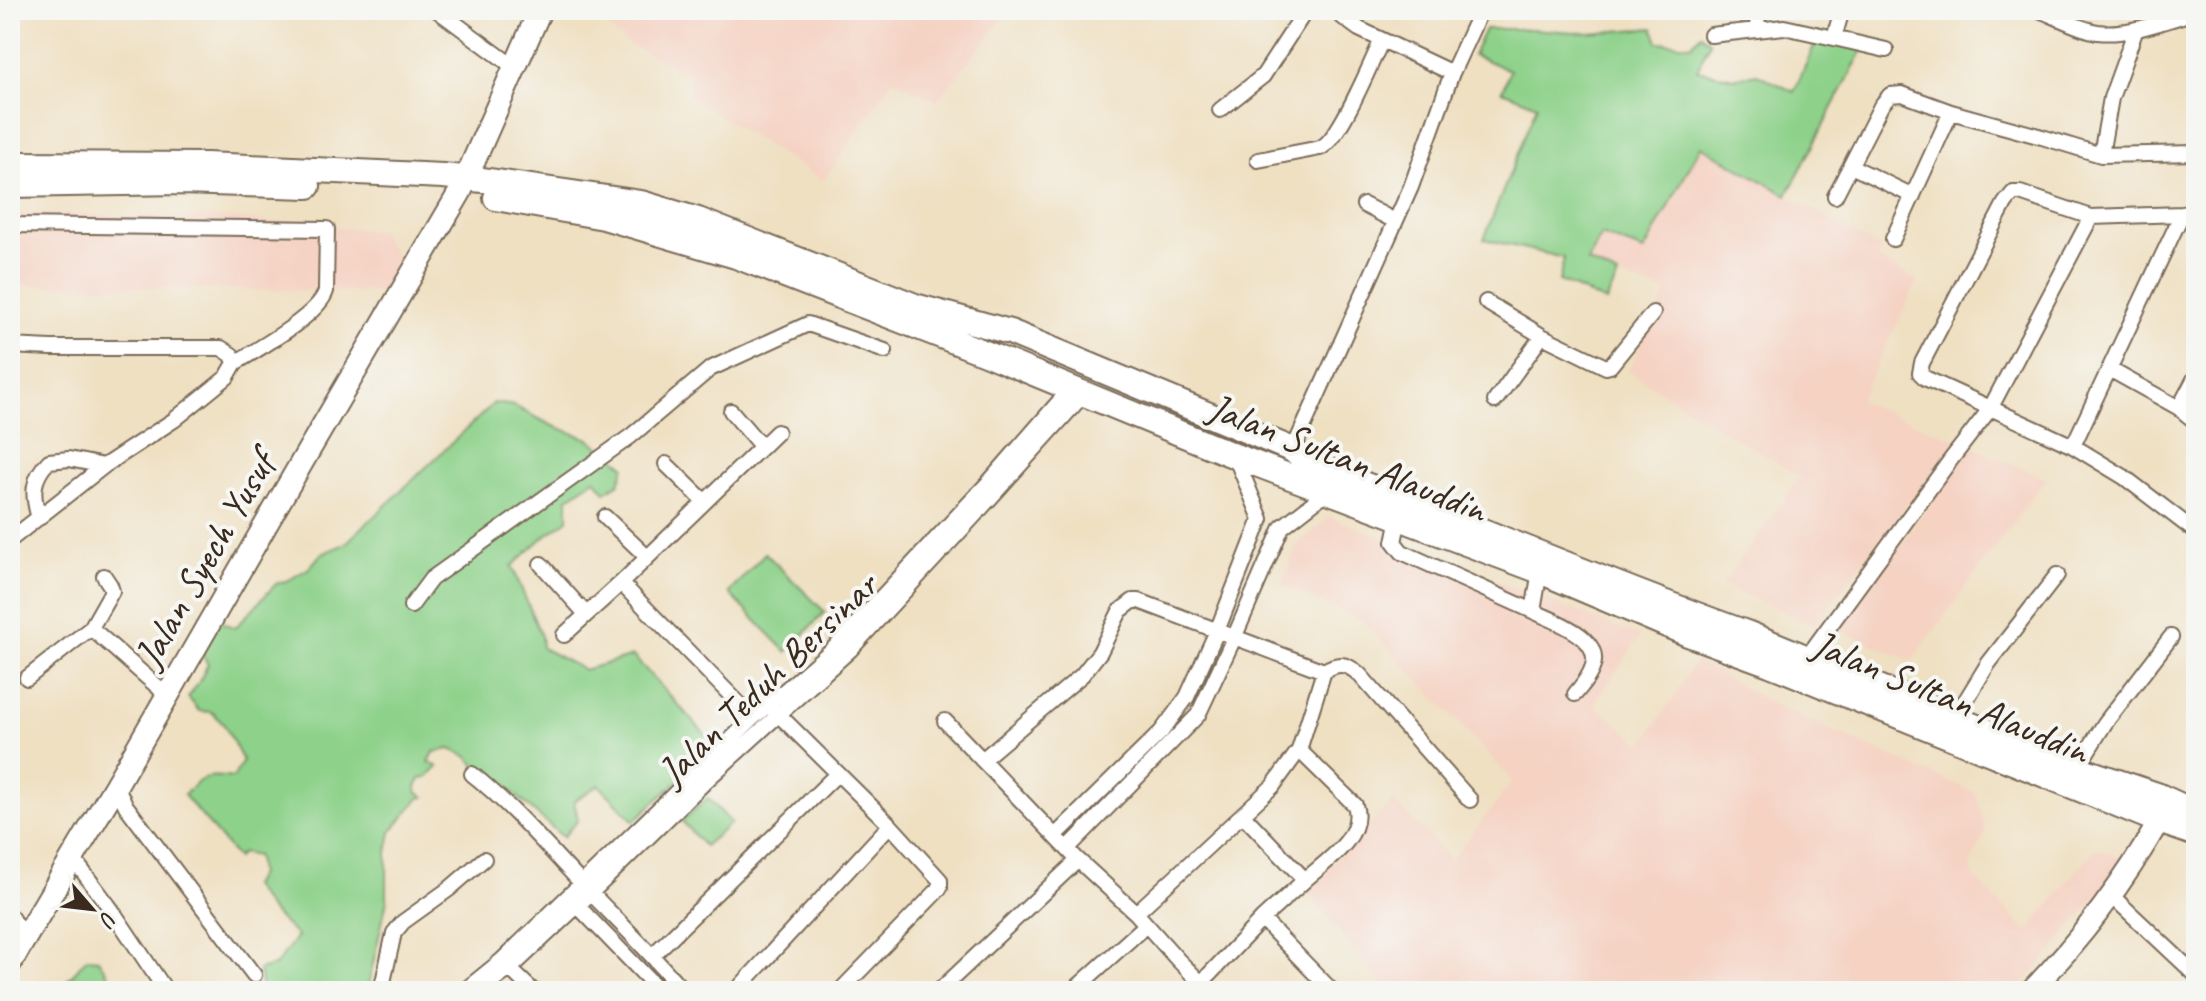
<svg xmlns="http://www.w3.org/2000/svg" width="2206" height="1001" viewBox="0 0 2206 1001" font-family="Caveat,sans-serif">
	<rect width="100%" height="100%" fill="#f6f6f2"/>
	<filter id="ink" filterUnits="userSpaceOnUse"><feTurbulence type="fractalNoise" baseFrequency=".0125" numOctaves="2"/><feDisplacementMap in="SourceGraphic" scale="16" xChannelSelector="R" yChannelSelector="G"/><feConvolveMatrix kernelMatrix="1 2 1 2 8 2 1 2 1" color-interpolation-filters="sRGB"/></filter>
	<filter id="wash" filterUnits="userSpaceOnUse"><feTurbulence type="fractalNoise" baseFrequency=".006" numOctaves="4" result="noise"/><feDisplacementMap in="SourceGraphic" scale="32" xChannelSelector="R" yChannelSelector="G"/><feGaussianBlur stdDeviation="1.8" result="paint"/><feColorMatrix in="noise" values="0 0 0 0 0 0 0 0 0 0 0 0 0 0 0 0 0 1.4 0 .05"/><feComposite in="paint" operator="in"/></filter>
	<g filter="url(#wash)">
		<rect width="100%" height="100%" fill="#efe0c2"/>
		<path fill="#f5d2c2" d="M 589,10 L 1010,10 L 937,101 L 893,79 L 823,181 L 689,96 L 690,75 L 627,43 Z
			M 1701,146 L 1880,248 L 1878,259 L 1918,281 L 1859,401 L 1957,440 L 1814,625 L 1722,585 L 1800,477 L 1628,371 L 1667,292 L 1618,276 L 1588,262 L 1601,235 L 1644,250 Z
			M 10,213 L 233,218 L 379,231 L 400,261 L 382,292 L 10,285 Z
			M 1971,447 L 2046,478 L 1912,661 L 1838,630 Z
			M 1330,517 L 1640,636 L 1594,705 L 1642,744 L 1672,700 L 1696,660 L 1775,706 L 1976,793 L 1986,832 L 1970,865 L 1974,877 L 2027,932 L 2095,848 L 2122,858 L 2108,884 L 2017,991 L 1386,991 L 1306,890 L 1394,801 L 1451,860 L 1513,781 L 1363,621 L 1282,585 L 1297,544 Z"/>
		<path fill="#8dd18a" stroke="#647e54" stroke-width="2" d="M 1653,28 L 1658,42 L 1691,45 L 1701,34 L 1710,42 L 1697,70 L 1734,78 L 1757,74 L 1794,92 L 1818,37 L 1864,48 L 1787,195 L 1701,146 L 1644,251 L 1601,235 L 1588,262 L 1618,276 L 1606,302 L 1559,281 L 1564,258 L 1484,239 L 1537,105 L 1502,91 L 1510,70 L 1473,55 L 1485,29 L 1532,29 L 1588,33 Z
			M 494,403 L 514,406 L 551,425 L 589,439 L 625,466 L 619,483 L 605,492 L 595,479 L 568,498 L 568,520 L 546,535 L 512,566 L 541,636 L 542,648 L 584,670 L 633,656 L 716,746 L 634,821 L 599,785 L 574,801 L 578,820 L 563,837 L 512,792 L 484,775 L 467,756 L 450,749 L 434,752 L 429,762 L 438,767 L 427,778 L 420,779 L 416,787 L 417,792 L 424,797 L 418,799 L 391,832 L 387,852 L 387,900 L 367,991 L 262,991 L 259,970 L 276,965 L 297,936 L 268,908 L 252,886 L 259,874 L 257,856 L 241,853 L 237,858 L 184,795 C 202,776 206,774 233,778 L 243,761 L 225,726 L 212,712 L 199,711 L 188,697 L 199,682 L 208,664 L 201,653 L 214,619 L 235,628 L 276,584 L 289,580 L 309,568 L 321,554 L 345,544 Z
			M 765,553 L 825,612 L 787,652 L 729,593 Z
			M 708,798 L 731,823 L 704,846 L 682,821 Z
			M 87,958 L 98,959 L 118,991 L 68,991 L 63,985 Z"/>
	</g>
	<g filter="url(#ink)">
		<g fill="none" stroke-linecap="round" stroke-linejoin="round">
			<defs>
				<path id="minor" d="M 437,10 L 514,67
					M 1333,10 L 1359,29 L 1452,73
					M 2039,10 C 2058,17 2078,29 2098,32 C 2130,36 2165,20 2196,12
					M 1757,29 L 1758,10
					M 1711,35 L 1784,27 L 1834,38 L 1842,10
					M 1834,38 L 1886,50
					M 1220,110 L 1263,76 L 1306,10
					M 2101,155 L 2111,98 L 2136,29
					M 1258,160 L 1320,148 C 1340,140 1371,62 1382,40
					M 1851,166 L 1913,196
					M 1835,196 L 1881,106 L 1890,95 L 1902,94 L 1951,112 L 2042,137 L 2101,155 L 2196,153
					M 1364,205 L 1395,221
					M 2196,212 L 2182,214 L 2091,217 L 2020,193 L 2013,193 L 2005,203 L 1922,363 L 1920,373 L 1925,378 L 2073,446 L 2124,477 L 2196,532
					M 10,225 L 327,229 L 326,291 C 319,315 258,349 235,363
					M 1893,239 L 1951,112
					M 1486,302 L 1542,336 L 1606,367 L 1610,366 L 1653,313
					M 10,346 L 51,348 L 221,348 L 232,355 L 235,363 L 227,377 L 174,420 L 104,466 L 10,540
					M 2109,369 L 2179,408 L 2196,422
					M 1495,401 L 1542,336
					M 2179,408 L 2196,376
					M 731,411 L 761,446
					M 2073,446 L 2182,214
					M 1293,450 L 1411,187 L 1452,73 L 1481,10
					M 666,464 L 704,501
					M 605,517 L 646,556
					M 39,518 C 32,495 31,479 49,461 L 69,459 L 104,466
					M 1399,518 L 1394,542 L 1402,552 L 1533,611
					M 541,564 L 586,614
					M 1540,571 L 1533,611 C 1555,622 1609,638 1590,673 C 1586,681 1580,688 1575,694
					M 104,576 L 110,585 L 112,591 L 91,628 L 167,695
					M 621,583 L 753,718
					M 411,606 L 431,579 L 631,436 L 710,369 L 808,324 L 885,351
					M 564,635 L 621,583 L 777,432
					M 1807,657 L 1949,462 L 1990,409 L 2091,217
					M 27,678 L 91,628
					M 772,708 L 890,825 L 940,880 L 940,888 L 840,991
					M 1955,718 L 1988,664 L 2057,575
					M 945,721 L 1078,860 L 1136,913 L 1178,960 L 1209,991
					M 1299,750 L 1355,805 C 1365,837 1326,861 1305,880
					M 982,760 L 1082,675 L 1100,652 L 1120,611 L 1133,601 L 1139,601 L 1324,671
					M 2077,768 L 2105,723 L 2171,637
					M 472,774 C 516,809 551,852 590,892 C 622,925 654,956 683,991
					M 116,785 L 126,806 L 254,975
					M 1056,835 L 1161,732 L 1187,697 L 1217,631 L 1261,519 L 1235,456
					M 1068,848 L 1198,715 L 1234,638 L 1282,527 L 1328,491
					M 72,857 L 111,909 L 166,991
					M 2112,896 L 2196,975
					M 571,899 L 660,991
					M 1136,913 L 1273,786 L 1299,750 L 1324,671 C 1338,662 1346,663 1359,674 L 1470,800
					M 10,916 L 25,938
					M 1262,919 L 1332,991
					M 653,955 L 837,774
					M 510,969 L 533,991
					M 1202,982 L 1262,919 L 1305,880 L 1243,815
					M 381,991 L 394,933 L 403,922 L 449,889 L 484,859
					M 464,991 L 501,961 L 753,718 L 834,648 L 989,482 L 1070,389
					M 479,991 L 510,969 L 591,893 L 711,776 L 851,649 L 975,515 L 1084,394
					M 736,991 L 890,825
					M 939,991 L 1078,860
					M 1073,991 L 1146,925"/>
				<path id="secondary" d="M 2031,991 C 2080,940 2124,883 2159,821"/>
				<path id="primary" d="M 10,963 L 116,785 L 310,448 L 460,192 L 540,10"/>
				<path id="trunk" d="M 10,164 L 206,165 L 443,176 L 483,180 L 641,203 L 698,220 L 915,306 L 1010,332 L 1293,450 L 1307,463 C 1455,517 1600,581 1749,634 L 2077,768 L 2157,795 L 2196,813
					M 10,185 L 181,182 L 308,186
					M 496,198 L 604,217 L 736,256 L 985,353 L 1235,456 L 1540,571 L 1688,634 L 1770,664 L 2159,821 L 2196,834"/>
			</defs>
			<use href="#minor" stroke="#7a6a57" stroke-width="18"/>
			<use href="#secondary" stroke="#7a6a57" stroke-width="24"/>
			<use href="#primary" stroke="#7a6a57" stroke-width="26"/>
			<use href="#trunk" stroke="#7a6a57" stroke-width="28"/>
			<use href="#minor" stroke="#fff" stroke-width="14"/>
			<use href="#secondary" stroke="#fff" stroke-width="20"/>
			<use href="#primary" stroke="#fff" stroke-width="22"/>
			<use href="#trunk" stroke="#fff" stroke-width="24"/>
		</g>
	</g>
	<g text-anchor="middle" stroke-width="8" stroke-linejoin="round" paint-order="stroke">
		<g font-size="40" fill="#3b2a1e" stroke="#f6f6f2">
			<text transform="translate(1348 457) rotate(21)" y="14">Jalan Sultan Alauddin</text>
			<text transform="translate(204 559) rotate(-60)" y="14">Jalan Syech Yusuf</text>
			<text transform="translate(767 678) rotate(-44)" y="14">Jalan Teduh Bersinar</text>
			<text transform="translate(1951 696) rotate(22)" y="14">Jalan Sultan Alauddin</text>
		</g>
	</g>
	<rect width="2206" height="1001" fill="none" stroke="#f6f6f2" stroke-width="40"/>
	<g transform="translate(92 909) rotate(118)" stroke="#f6f6f2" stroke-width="6" paint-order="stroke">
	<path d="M0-6L14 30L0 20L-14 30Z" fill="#3b2a1e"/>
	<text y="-12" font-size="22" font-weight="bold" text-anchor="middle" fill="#3b2a1e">U</text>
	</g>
</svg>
